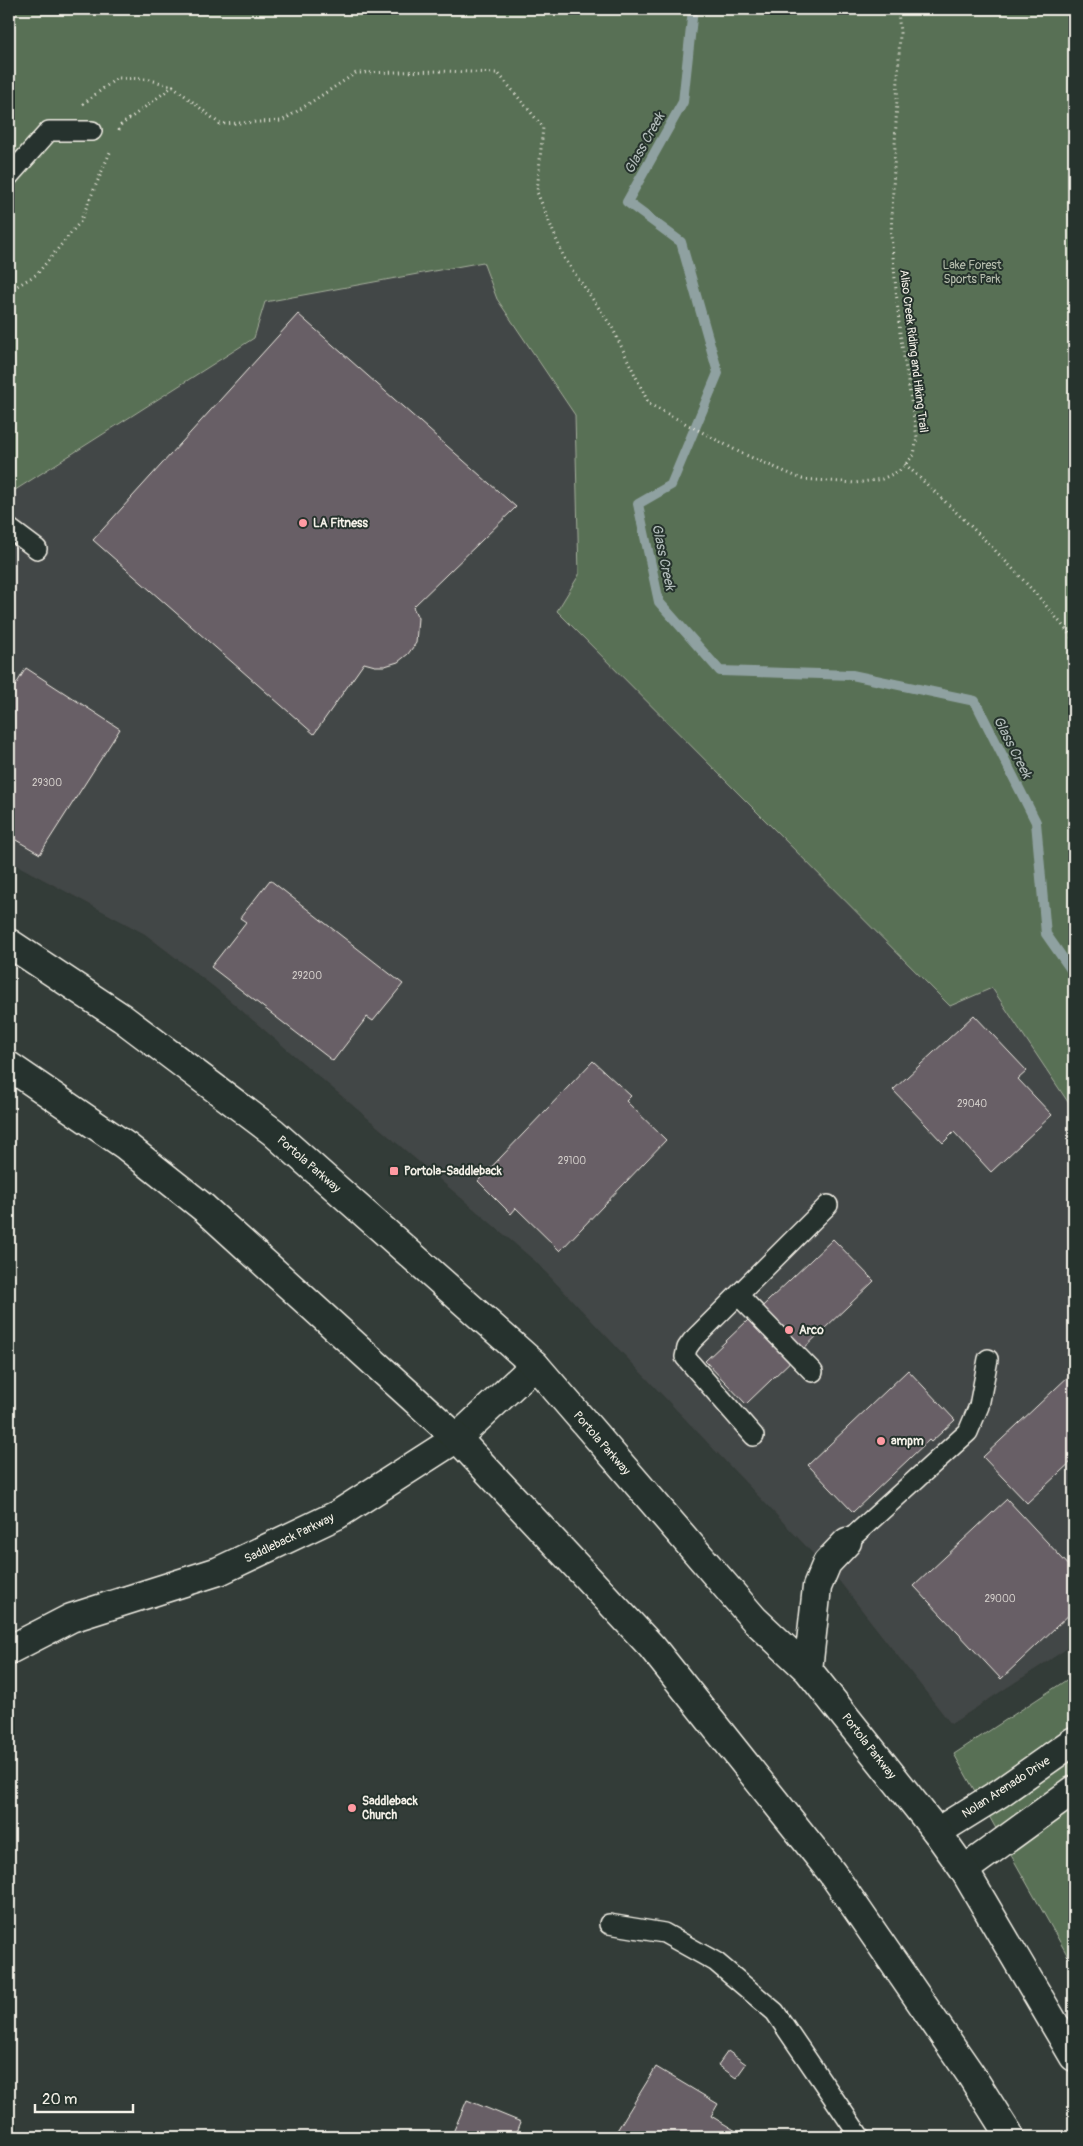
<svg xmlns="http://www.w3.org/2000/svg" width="1083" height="2146" viewBox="0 0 1083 2146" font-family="Pangolin,sans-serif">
	<rect width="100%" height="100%" fill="#333c38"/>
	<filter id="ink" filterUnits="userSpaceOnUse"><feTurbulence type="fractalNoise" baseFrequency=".02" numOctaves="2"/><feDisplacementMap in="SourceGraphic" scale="10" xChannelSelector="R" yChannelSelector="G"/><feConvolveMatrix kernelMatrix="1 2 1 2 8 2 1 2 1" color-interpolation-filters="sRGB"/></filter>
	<g filter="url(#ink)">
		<path fill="#434646" d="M 483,261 L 497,299 L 575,415 L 579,575 L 992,988 L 1074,1111 L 1074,1644 L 951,1724 L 840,1582 L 535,1261 L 214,987 L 145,934 L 9,861 L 9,494 L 254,338 L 265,302 Z"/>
		<path fill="#586f54" stroke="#a6b09e" d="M 9,9 L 1074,9 L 1074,1111 L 992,988 L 950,1006 L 557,611 L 579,575 L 575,415 L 497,299 L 483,262 L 265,302 L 254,338 L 9,494 Z
			M 1074,1675 L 1074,1967 L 954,1754 Z"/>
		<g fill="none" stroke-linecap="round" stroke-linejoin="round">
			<path stroke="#8fa1a1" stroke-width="10" d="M 693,9 L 683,102 L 627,202 L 681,242 L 718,373 L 671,485 L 638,504 L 659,602 L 720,671 L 852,675 L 975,701 L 1036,822 L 1046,934 L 1074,974"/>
		</g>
		<path fill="#685f66" stroke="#f4f1e8" d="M 298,314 L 516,507 L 413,607 L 418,618 L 416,643 L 408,654 L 398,662 L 385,666 L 375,666 L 364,663 L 314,734 L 93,540 Z
			M 26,668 L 120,729 L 40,854 L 9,836 L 9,696 Z
			M 270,880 L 403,984 L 373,1021 L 367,1017 L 333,1061 L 211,967 L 246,922 L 240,918 Z
			M 974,1015 L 1027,1071 L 1018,1079 L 1052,1115 L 991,1172 L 954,1132 L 943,1143 L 893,1090 Z
			M 593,1061 L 631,1096 L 626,1101 L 666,1140 L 560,1251 L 516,1208 L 511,1214 L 478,1181 Z
			M 833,1239 L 874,1281 L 746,1404 L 705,1361 Z
			M 908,1370 L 955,1420 L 931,1442 L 929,1440 L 853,1512 L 808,1465 Z
			M 1072,1373 L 1074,1375 L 1074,1459 L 1027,1503 L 983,1457 Z
			M 1007,1499 L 1074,1571 L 1074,1610 L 1001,1679 L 914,1586 Z
			M 728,2051 L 746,2064 L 736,2078 L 718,2065 Z
			M 656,2067 L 718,2104 L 711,2116 L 746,2137 L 613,2137 Z
			M 467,2100 L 521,2122 L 515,2137 L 451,2137 Z"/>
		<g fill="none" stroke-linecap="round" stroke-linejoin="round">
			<defs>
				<path id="lane" d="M 9,176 L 49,131 L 92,131
					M 9,528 L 37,549
					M 738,1295 L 813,1372
					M 754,1436 L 685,1357 L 687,1348 L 692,1341 L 828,1205
					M 847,1542 L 968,1432 L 979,1406 L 988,1359
					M 609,1924 L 664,1933 L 716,1962 L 775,2012 L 860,2137"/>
				<path id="secondary" d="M 9,1650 L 71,1618 L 219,1571 L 337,1515 L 457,1438 L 535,1365
					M 937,1832 L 1000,1793 L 1074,1741
					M 964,1870 L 1074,1790"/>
				<path id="primary" d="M 9,943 L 122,1018 L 273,1132 L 535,1365 L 754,1619 L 808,1670 L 937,1832 L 964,1870 L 1074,2057
					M 9,1066 L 126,1146 L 204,1208 L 457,1438 L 652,1647 L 832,1873 L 971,2075 L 1010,2137
					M 808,1670 L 817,1587 L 827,1563 L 847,1542"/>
			</defs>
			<use href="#lane" stroke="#f4f1e8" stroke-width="22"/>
			<use href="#secondary" stroke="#f4f1e8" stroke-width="31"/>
			<use href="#primary" stroke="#f4f1e8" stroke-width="31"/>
			<path stroke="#f4f1e8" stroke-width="3" stroke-dasharray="1 4" stroke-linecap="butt" d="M 83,104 L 117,78 L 147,79 L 172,86
				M 119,130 L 121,125 L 173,86 L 220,124 L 282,121 L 356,73 L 441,71 L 498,73 L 543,127 L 537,192 L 564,258 L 612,327 L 649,404 L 741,453 L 802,479 L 855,483 L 882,479 L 899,471 L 914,455 L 917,437 L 900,333 L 891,235 L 900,33 L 898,9
				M 9,291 L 37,274 L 80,222 L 111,150
				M 905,464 C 965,520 1024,575 1074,640"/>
			<use href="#lane" stroke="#26332d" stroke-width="19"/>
			<use href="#secondary" stroke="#26332d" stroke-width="28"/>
			<use href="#primary" stroke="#26332d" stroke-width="28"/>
		</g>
	</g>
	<g fill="#ff9aa2" stroke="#26332d" stroke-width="2">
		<circle cx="303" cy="523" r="5"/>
		<rect x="389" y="1166" width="10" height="10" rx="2.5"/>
		<circle cx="789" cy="1330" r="5"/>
		<circle cx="881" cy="1441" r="5"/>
		<circle cx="352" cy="1808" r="5"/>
	</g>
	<g text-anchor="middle" stroke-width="4" stroke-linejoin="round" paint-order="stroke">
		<g font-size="10" fill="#d1ccc8">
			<text x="47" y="786">29300</text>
			<text x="307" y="979">29200</text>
			<text x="972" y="1107">29040</text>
			<text x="572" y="1164">29100</text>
			<text x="1000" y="1602">29000</text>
		</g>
		<g font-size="12" fill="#b6bdad" stroke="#26332d">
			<text x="972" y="269">Lake Forest<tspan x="972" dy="14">Sports Park</tspan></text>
		</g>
		<g font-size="12" fill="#f4f1e8" stroke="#26332d">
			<text transform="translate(914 351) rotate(83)" y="4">Aliso Creek Riding and Hiking Trail</text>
			<text transform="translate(309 1164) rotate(41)" y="4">Portola Parkway</text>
			<text transform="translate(602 1443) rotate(49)" y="4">Portola Parkway</text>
			<text transform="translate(289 1538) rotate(-26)" y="4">Saddleback Parkway</text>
			<text transform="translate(869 1746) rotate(52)" y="4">Portola Parkway</text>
			<text transform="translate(1006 1787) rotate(-33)" y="4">Nolan Arenado Drive</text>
		</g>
		<g font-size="12" font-weight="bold" fill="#f4f1e8" stroke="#26332d" text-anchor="start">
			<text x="313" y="527">LA Fitness</text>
			<text x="404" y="1175">Portola-Saddleback</text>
			<text x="799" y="1334">Arco</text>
			<text x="891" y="1445">ampm</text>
			<text x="362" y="1805">Saddleback<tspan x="362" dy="14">Church</tspan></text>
		</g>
		<g font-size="14" font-style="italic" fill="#b1bbb9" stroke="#26332d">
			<text transform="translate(644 143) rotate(-61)" y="5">Glass Creek</text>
			<text transform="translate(664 557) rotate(78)" y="5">Glass Creek</text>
			<text transform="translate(1013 747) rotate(63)" y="5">Glass Creek</text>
		</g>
	</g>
	<rect width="1083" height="2146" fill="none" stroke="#26332d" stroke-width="30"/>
	<rect x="15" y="15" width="1053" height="2116" fill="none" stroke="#f4f1e8" stroke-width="2" filter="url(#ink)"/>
	<path d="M35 2104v8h98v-8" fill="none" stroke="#f4f1e8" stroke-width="2.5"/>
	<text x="42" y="2104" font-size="15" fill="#f4f1e8" stroke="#26332d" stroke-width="4" paint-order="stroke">20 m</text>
</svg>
